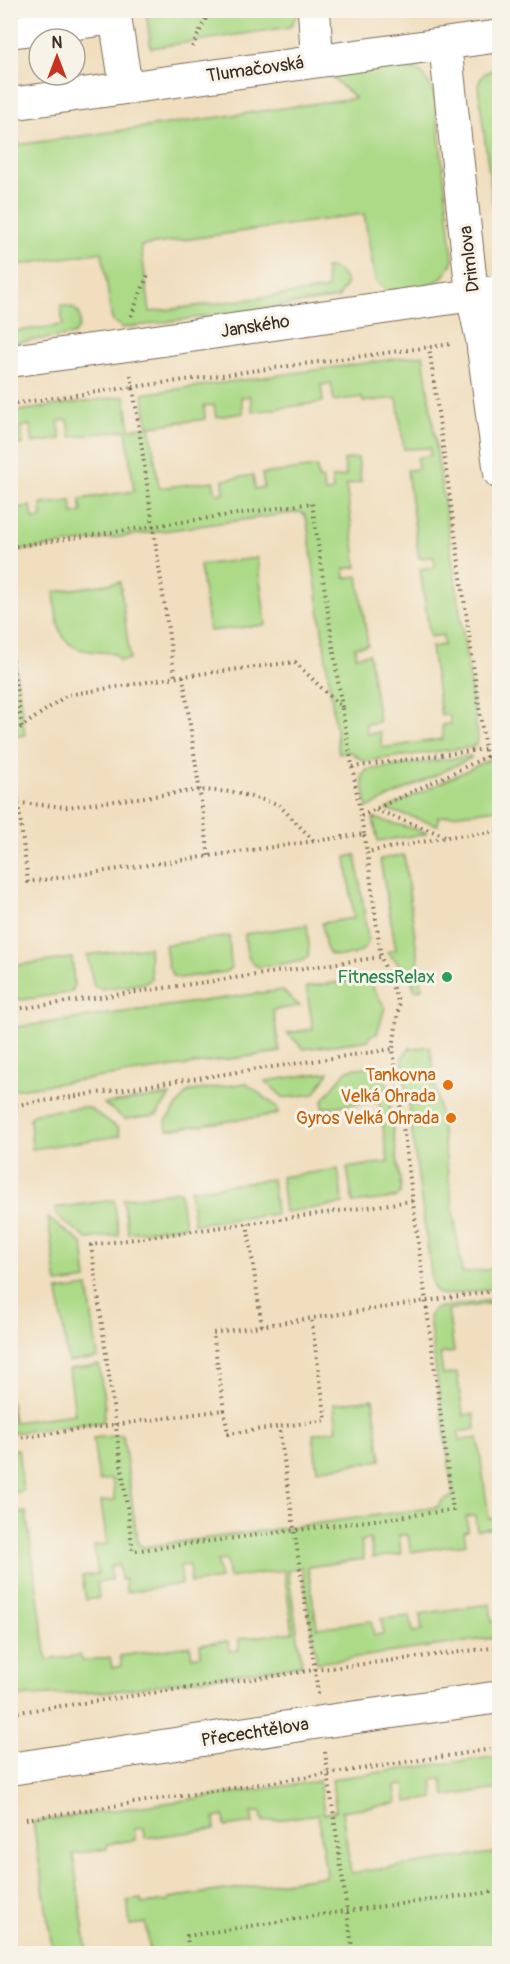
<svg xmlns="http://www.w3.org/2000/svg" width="510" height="1964" viewBox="0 0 510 1964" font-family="Pangolin,sans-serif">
	<rect width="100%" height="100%" fill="#f7f3e8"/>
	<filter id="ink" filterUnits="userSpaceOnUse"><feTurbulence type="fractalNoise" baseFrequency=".0167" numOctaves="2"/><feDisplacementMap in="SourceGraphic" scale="12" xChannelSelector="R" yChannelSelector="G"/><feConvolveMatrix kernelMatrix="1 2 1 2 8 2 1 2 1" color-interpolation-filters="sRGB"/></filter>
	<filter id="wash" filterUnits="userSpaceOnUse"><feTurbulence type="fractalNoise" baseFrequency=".008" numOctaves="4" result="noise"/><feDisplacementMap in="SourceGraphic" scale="24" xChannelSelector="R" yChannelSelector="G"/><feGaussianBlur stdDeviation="1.35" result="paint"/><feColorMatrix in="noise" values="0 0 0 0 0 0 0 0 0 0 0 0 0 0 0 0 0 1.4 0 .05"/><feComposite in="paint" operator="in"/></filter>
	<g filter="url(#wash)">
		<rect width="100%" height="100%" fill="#f0debe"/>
		<path fill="#acda87" stroke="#748252" stroke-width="1.5" fill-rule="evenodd" d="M 146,11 L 299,11 L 290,27 L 151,48 Z
			M 392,65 C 419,67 424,71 435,96 L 453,259 C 442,291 415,287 386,291 L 375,280 L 364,214 L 141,246 L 150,312 L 328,289 L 325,268 C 338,268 341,272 347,283 L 338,298 L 123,328 L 112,320 L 102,252 L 11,266 L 10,146 L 355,98 L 328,74 Z
			M 499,69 L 500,69 L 499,251 L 478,86 C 481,74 487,70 499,69 Z
			M 61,305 L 72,307 L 79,313 C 81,323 80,328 73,335 L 11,343 L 11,332 L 63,325 Z
			M 423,355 L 478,739 L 476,744 L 472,747 L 364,761 L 350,752 L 339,753 L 307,521 L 305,515 L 300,512 L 11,552 L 11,509 L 31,506 L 33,519 L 42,518 L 41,504 L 71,501 L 73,514 L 82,512 L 80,499 L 134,491 L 126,430 L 71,437 L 68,420 L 58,421 L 61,439 L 33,443 L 30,425 L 21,427 L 23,444 L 11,446 L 11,412 L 125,396 L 130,429 L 148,426 L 143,394 ZM 331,383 L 334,401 L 362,397 L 363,402 L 397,398 L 404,449 L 430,448 L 431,455 L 417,458 L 418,469 L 407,470 L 419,558 L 434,557 L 435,567 L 420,569 L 430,637 L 443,635 L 444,645 L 431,647 L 441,715 L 449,714 L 451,724 L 442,725 L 443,739 L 382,748 L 380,732 L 367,734 L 366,724 L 379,722 L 369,654 L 356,656 L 355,647 L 368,645 L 358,576 L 345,578 L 344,569 L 357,567 L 346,485 L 361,482 L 358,458 L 344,460 L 346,476 L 332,478 L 333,491 L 325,492 L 322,479 L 318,479 L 317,467 L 262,474 L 264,487 L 255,489 L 253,475 L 223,480 L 224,493 L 216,494 L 213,481 L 159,488 L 150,426 L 205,419 L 204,406 L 214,405 L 216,417 L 243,413 L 241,397 L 250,396 L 253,412 L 323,402 L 321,385 Z
			M 257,558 L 266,625 L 209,631 L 200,565 Z
			M 120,582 L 130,659 L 119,661 L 116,655 C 105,650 95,653 84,650 C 56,645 56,615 54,592 Z
			M 11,634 L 25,735 L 11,737 L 10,737 Z
			M 499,755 L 499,807 L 496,809 L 438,817 L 438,825 L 386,809 Z
			M 471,756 L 471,758 L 367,808 L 362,776 L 367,770 Z
			M 373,818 L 426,832 L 426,834 L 378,841 Z
			M 356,855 L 368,940 C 366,956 343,958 330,954 L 326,948 L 322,923 L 354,918 L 346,857 Z
			M 404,855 L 422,989 L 415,990 L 409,974 L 387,952 L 396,950 L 380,859 Z
			M 307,925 L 309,946 L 308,957 L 302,961 L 259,967 C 245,963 246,946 245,934 Z
			M 229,936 L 231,968 L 225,972 L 179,978 L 173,976 L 168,966 L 165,945 Z
			M 149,947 L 151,979 L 145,983 L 102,989 L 94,986 L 87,955 Z
			M 72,958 L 74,983 L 73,990 L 67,993 L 21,1000 C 7,995 10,979 11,966 Z
			M 361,979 L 362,984 L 370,983 L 385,1007 L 377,1034 L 369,1036 L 369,1040 L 304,1049 L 287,1033 L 313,1029 L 306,987 Z
			M 282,990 L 300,1006 L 273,1010 L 280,1052 L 11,1090 L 11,1028 Z
			M 430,1046 L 462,1273 L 499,1268 L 499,1288 L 444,1295 L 437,1293 L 433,1287 L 402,1058 L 410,1047 L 410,1049 Z
			M 374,1066 L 383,1067 L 386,1078 L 401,1188 L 400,1194 L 394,1198 L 353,1203 L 347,1168 L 388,1162 L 379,1101 L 323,1108 L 323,1100 L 345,1072 L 350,1069 Z
			M 329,1072 L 314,1094 L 284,1098 L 265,1081 Z
			M 246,1083 L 277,1107 L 278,1114 L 167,1130 L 166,1121 L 186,1094 L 191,1091 Z
			M 170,1095 L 157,1115 L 125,1119 L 104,1104 Z
			M 83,1107 L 89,1108 L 118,1128 L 120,1136 L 32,1149 L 30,1118 L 35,1113 Z
			M 338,1169 L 343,1204 L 285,1212 L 281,1177 Z
			M 272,1179 L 276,1214 L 194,1224 L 190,1190 Z
			M 180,1191 L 185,1226 L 128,1233 L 123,1199 Z
			M 114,1200 L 119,1235 L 87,1239 L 56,1215 L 55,1208 Z
			M 48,1218 L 83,1244 L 87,1280 L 57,1284 Z
			M 88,1287 L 98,1358 L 68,1362 L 58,1291 Z
			M 499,1299 L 499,1302 L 448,1310 L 454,1352 L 440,1354 L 443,1375 L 457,1373 L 463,1415 L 474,1414 L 476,1429 L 458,1432 L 459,1440 L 478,1438 L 489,1519 L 499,1518 L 499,1543 L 494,1544 L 492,1528 L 477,1530 L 475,1516 L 466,1517 L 468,1531 L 464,1532 L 466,1544 L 411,1552 L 408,1535 L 399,1535 L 401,1554 L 373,1558 L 370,1539 L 361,1541 L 364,1559 L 308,1567 L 317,1628 L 371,1621 L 374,1635 L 384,1634 L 381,1619 L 410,1616 L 413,1632 L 422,1630 L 420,1614 L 490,1604 L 492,1622 L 499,1621 L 499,1637 L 317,1663 L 302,1567 L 288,1570 L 302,1665 L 115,1691 L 16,1697 L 10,1654 L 11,1450 L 18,1449 L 23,1491 L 12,1493 L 15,1514 L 26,1512 L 47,1660 L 80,1655 L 82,1661 L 110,1657 L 112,1668 L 122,1666 L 120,1656 L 190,1646 L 192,1657 L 201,1655 L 200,1645 L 228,1641 L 230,1651 L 239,1650 L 239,1639 L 293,1632 L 284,1570 L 229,1578 L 226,1560 L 217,1561 L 220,1579 L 191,1583 L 189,1565 L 180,1566 L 182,1584 L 126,1592 L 125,1579 L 121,1580 L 119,1565 L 110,1567 L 112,1580 L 97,1583 L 99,1598 L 86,1600 L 82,1576 L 98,1574 L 94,1546 L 107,1544 L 101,1502 L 115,1500 L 112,1479 L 99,1481 L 93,1438 L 123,1435 L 137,1539 L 139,1544 L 143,1547 L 437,1507 L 443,1500 L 453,1496 L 429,1318 L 431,1312 L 437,1308 Z
			M 99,1365 L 105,1408 L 103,1422 L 11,1433 L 11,1401 L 14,1422 L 75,1414 L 69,1369 Z
			M 373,1399 L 381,1460 L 317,1470 L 313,1434 L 337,1430 L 334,1404 Z
			M 499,1756 L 499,1789 L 445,1796 L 442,1779 L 432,1780 L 434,1798 L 407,1802 L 405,1785 L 395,1786 L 397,1803 L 342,1811 L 351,1873 L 499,1852 L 499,1953 L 150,1953 L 146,1923 L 130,1925 L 127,1901 L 141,1899 L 142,1904 L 169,1901 L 169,1898 L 326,1876 L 318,1814 L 263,1822 L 261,1812 L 251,1813 L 253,1823 L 225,1827 L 224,1816 L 214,1818 L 215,1829 L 145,1838 L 144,1828 L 134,1829 L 135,1840 L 107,1844 L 107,1849 L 73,1854 L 87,1953 L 53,1953 L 33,1822 L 319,1781 L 324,1814 L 336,1811 L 332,1779 Z"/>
	</g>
	<g filter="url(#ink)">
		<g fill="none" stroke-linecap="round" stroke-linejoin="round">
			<defs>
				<path id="minor" d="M 114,10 L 126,87
					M 314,10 L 317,60
					M 10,32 L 115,18
					M 445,44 L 472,294 L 482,340 L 500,473
					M 10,104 L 500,36
					M 10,361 L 128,345 L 500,291
					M 10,1769 L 321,1722 L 500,1697"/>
			</defs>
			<use href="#minor" stroke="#7a6956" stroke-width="34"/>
			<path stroke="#7a6956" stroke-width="4" stroke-dasharray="1.5 4.5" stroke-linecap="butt" d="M 192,47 L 210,10
				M 10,142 L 14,142
				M 131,316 L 149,272
				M 131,375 L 133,387 L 452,344
				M 10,404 L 133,387 L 175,678
				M 10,547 L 312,503 L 342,708
				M 10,648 L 22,727
				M 183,676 L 209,856
				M 10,735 L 67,695 L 183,676 L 295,662 L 342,708 L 364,834
				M 10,738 L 28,882 L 364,834 L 367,852
				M 486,757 L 500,750
				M 352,767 L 485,749
				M 18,803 L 67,807 L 200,790 L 233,792 L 278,804 L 314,841
				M 376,810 L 448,837
				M 361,816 L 486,757 L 429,347
				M 10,1010 L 381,957
				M 10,1106 L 393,1049
				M 412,1201 L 91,1245 L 133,1551 L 453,1510 L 393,1049 L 399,1004 L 381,957 L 367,852 L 448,837 L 500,831
				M 247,1223 L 262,1326
				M 224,1410 L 228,1434 L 326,1420 L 311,1318
				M 10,1439 L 224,1410 L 213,1333 L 500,1290
				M 318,1694 L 315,1670 L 500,1647
				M 12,1713 L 315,1670 L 279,1427
				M 325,1752 L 353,1954
				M 26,1819 L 500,1748
				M 189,1954 L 187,1936 L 346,1911 L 500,1891"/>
			<use href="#minor" stroke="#fff" stroke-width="32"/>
		</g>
	</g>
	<circle fill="#2e9e5b" stroke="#f7f3e8" stroke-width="2" cx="447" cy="977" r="6"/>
	<g fill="#e8710a" stroke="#f7f3e8" stroke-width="2">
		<circle cx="448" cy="1085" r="6"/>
		<circle cx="451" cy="1118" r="6"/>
	</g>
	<g text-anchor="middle" stroke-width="6" stroke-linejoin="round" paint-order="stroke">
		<g font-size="18" fill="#3b2a1e" stroke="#f7f3e8">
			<text transform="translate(255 69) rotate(-8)" y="6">Tlumačovská</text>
			<text transform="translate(469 259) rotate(-97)" y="6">Drimlova</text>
			<text transform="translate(255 326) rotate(-9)" y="6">Janského</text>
			<text transform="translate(255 1732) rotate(-9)" y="6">Přecechtělova</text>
		</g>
		<g font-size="18" fill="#27864d" stroke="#f7f3e8" text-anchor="end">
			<text x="435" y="983">FitnessRelax</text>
		</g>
		<g font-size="18" fill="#c56008" stroke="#f7f3e8" text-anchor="end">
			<text x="436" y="1081">Tankovna<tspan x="436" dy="21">Velká Ohrada</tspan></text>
			<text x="439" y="1124">Gyros Velká Ohrada</text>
		</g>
	</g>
	<rect width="510" height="1964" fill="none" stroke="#f7f3e8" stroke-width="36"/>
	<g transform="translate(57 57)"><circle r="28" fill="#f7f3e8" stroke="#aca397" stroke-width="1.5"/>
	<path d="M0-4.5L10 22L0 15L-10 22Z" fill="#c8321e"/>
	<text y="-9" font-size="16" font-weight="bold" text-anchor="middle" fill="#3b2a1e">N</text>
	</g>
</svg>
